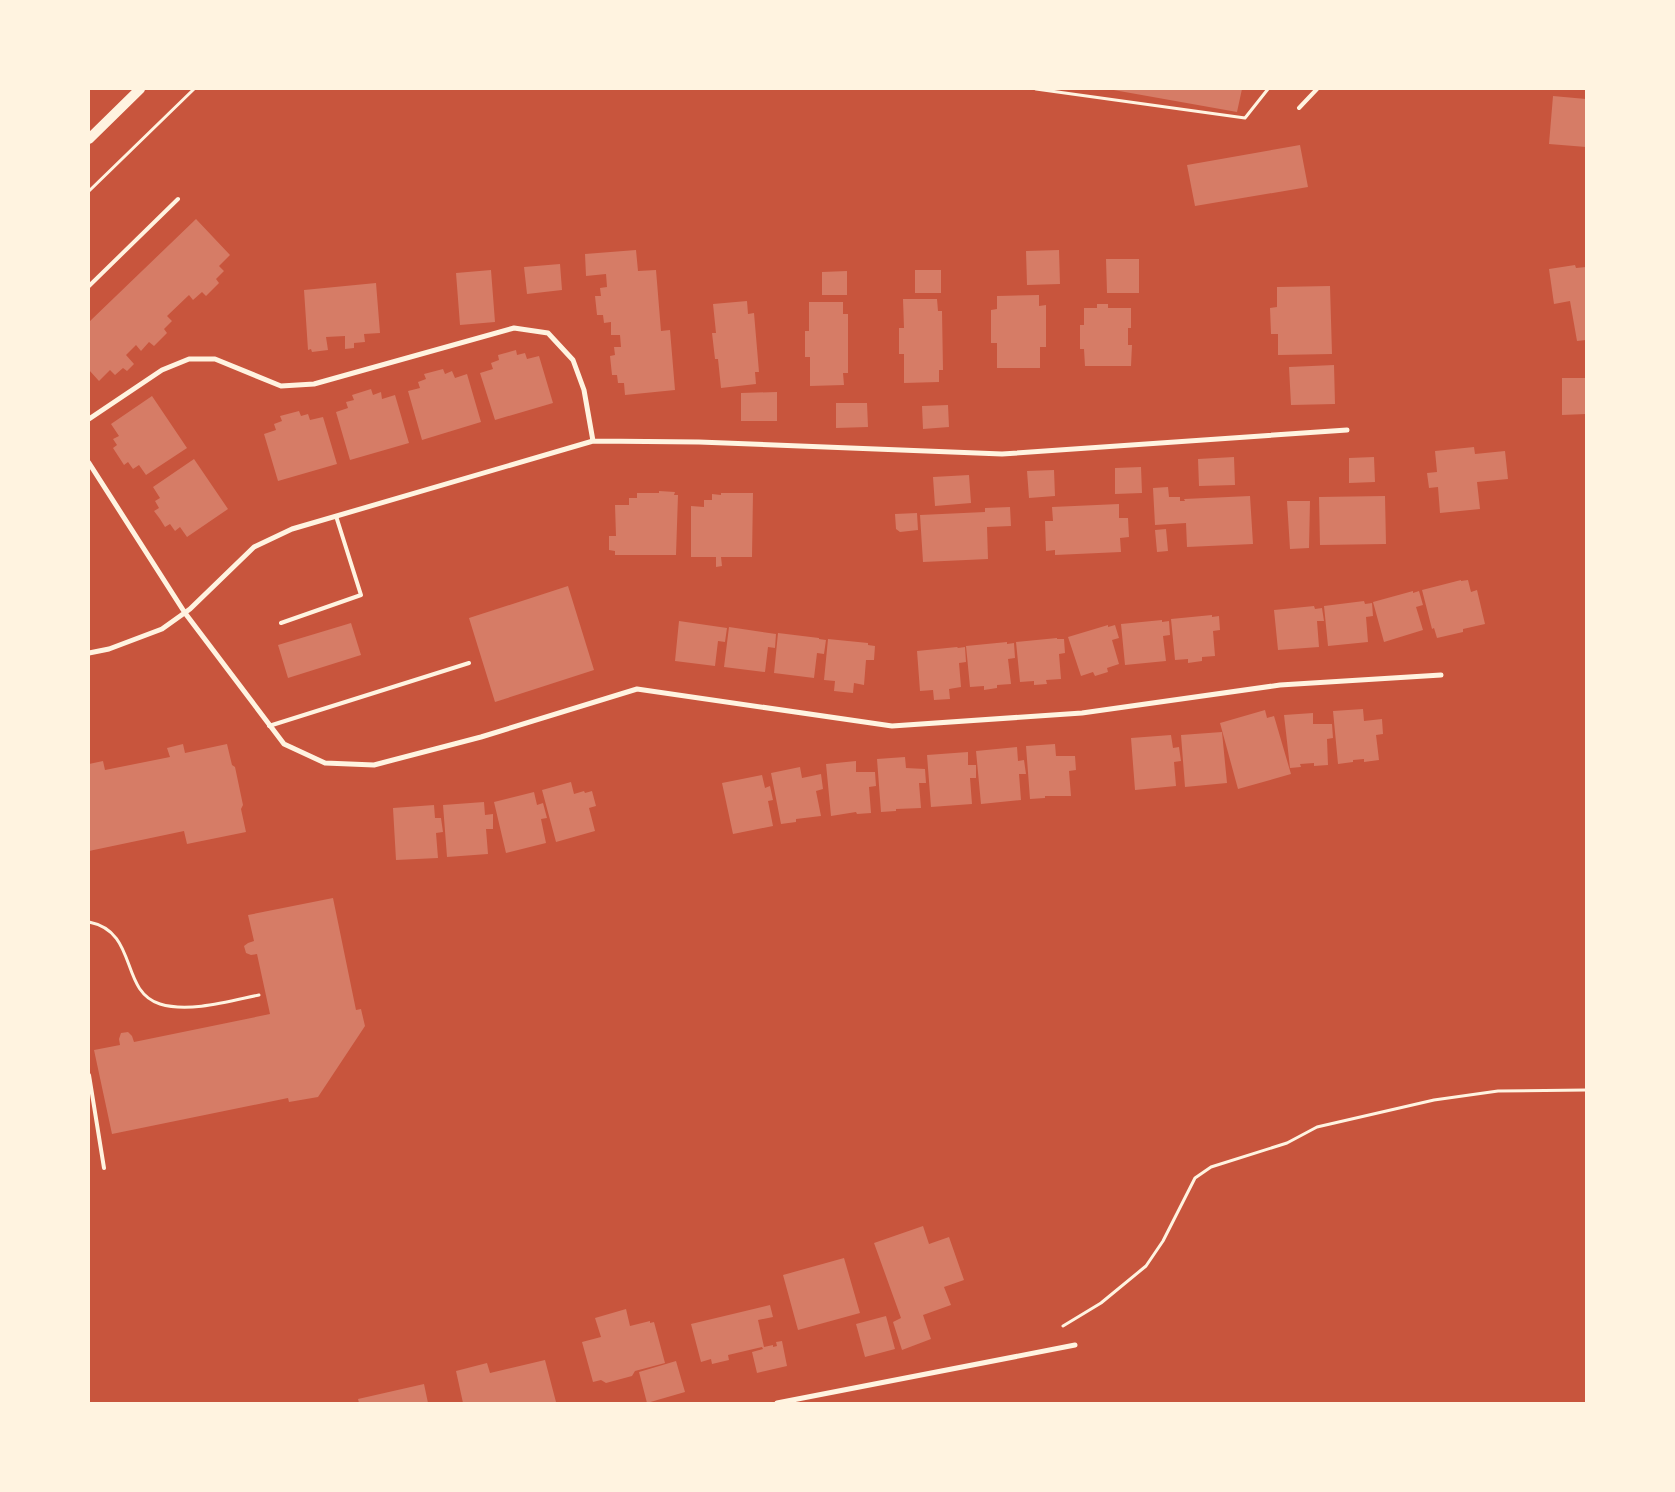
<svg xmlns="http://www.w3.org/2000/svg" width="1675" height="1492" viewBox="0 0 1675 1492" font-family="Jost,sans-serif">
	<rect width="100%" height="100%" fill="#c8553d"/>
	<path fill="#d67c66" d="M 1108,89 L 1242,89 L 1237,112 Z
		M 1553,96 L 1586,99 L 1586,147 L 1549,144 Z
		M 1300,145 L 1308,187 L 1195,206 L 1187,165 Z
		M 196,219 L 230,255 L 219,266 L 224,271 L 216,279 L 219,283 L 206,296 L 202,292 L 193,300 L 189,295 L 167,316 L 172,321 L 164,329 L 167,333 L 154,346 L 149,342 L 141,351 L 136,345 L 126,355 L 134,364 L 127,371 L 123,368 L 115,375 L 110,370 L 99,381 L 89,370 L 89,322 Z
		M 636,250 L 638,271 L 656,270 L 661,331 L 670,330 L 675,390 L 625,395 L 624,383 L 618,383 L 617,375 L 612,375 L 610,356 L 615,355 L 614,347 L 621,347 L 620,335 L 611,335 L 611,322 L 604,323 L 603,315 L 597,315 L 595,296 L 601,296 L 600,288 L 607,287 L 606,274 L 586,276 L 585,254 Z
		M 1059,250 L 1060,284 L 1027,285 L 1026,251 Z
		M 1106,259 L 1139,259 L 1139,293 L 1107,293 Z
		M 560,264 L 562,290 L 527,294 L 524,267 Z
		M 1575,265 L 1576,268 L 1586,267 L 1586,340 L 1577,341 L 1570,301 L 1554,304 L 1549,269 Z
		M 491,270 L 495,322 L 460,325 L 456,273 Z
		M 915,270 L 941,270 L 941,293 L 915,293 Z
		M 847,271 L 847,295 L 822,295 L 822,272 Z
		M 376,283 L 380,333 L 364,334 L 365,342 L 354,343 L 354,348 L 345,349 L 345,336 L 326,337 L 328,350 L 312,352 L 311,349 L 308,350 L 304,290 Z
		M 1330,286 L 1332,354 L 1278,355 L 1278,334 L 1271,334 L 1270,308 L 1277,307 L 1277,287 Z
		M 1039,295 L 1039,306 L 1046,305 L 1046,347 L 1040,347 L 1040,368 L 997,368 L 997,343 L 991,343 L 991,310 L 997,309 L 997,296 Z
		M 903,299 L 937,299 L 938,311 L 942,311 L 943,370 L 939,370 L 939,382 L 904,383 L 904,354 L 899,354 L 899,328 L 904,328 Z
		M 747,301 L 748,314 L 754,313 L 759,372 L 755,372 L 756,384 L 721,388 L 718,359 L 715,359 L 712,333 L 716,333 L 713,304 Z
		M 809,302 L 843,302 L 843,314 L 848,314 L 848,373 L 843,373 L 844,385 L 810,386 L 810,357 L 805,357 L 805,331 L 809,331 Z
		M 1097,304 L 1108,304 L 1108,308 L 1131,308 L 1131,328 L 1128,328 L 1128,345 L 1132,345 L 1131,366 L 1085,366 L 1084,349 L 1080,349 L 1080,325 L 1084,325 L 1084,308 L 1097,308 Z
		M 516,350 L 517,355 L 525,353 L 527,359 L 539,356 L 553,403 L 495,420 L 480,373 L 493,369 L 491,363 L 499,360 L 498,355 Z
		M 1334,365 L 1335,404 L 1291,405 L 1289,367 Z
		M 443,369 L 445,374 L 452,371 L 455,378 L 467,374 L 481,422 L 422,440 L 408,391 L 420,388 L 418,382 L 426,379 L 424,374 Z
		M 1562,378 L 1586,378 L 1586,414 L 1562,415 Z
		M 371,389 L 373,395 L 381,392 L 382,399 L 395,395 L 409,443 L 350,460 L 336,412 L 348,408 L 346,402 L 354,400 L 352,395 Z
		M 777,392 L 777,421 L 741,421 L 741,393 Z
		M 152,396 L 187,448 L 146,475 L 139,465 L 133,469 L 128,462 L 124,465 L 113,448 L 117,445 L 113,439 L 119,436 L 111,424 Z
		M 836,403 L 867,403 L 868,427 L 836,428 Z
		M 948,405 L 949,427 L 923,429 L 922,406 Z
		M 299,411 L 301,416 L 308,414 L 310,420 L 323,417 L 337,464 L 278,481 L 264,434 L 276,430 L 274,424 L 282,421 L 280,416 Z
		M 1474,447 L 1475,454 L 1505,451 L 1508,479 L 1477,482 L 1480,509 L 1440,513 L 1438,487 L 1429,488 L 1427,473 L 1437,472 L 1435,451 Z
		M 1234,457 L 1235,485 L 1199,486 L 1198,459 Z
		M 1374,457 L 1375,482 L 1349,483 L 1349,458 Z
		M 194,459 L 228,509 L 187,537 L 180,527 L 175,531 L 170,524 L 165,527 L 160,519 L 154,511 L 159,508 L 155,501 L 160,498 L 153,487 Z
		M 1141,467 L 1142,493 L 1115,494 L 1115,468 Z
		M 1054,470 L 1055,496 L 1029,498 L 1027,471 Z
		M 969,475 L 971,503 L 935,506 L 933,477 Z
		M 1168,487 L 1169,497 L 1180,497 L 1180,501 L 1185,501 L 1184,499 L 1250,496 L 1253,544 L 1187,547 L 1186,523 L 1155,525 L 1153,488 Z
		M 659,491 L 675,492 L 674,495 L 678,495 L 676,555 L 615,555 L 615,551 L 609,550 L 609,536 L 616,536 L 615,505 L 629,505 L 629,498 L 637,498 L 637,493 L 659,493 Z
		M 721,493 L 753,493 L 752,557 L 721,557 L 722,566 L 716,567 L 716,557 L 691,557 L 691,506 L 704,507 L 704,500 L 712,500 L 712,494 L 721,495 Z
		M 1385,496 L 1386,544 L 1320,545 L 1319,497 Z
		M 1287,501 L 1310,501 L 1309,548 L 1290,549 Z
		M 1119,504 L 1119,518 L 1128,518 L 1129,537 L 1120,538 L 1121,552 L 1055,555 L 1055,550 L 1046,551 L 1045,521 L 1053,521 L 1052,507 Z
		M 1010,507 L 1011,526 L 987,527 L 988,559 L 923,562 L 920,515 L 985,512 L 985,508 Z
		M 917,513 L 918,530 L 900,532 L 896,529 L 895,514 Z
		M 1166,529 L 1168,551 L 1157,552 L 1155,530 Z
		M 1461,580 L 1461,581 L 1468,580 L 1471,592 L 1477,590 L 1485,624 L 1463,629 L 1463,632 L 1437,638 L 1434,628 L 1432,629 L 1422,590 Z
		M 568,586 L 594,670 L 495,702 L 469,618 Z
		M 1413,591 L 1413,593 L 1419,591 L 1423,605 L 1416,607 L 1423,630 L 1384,642 L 1373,602 Z
		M 1364,601 L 1365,604 L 1372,603 L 1373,616 L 1366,617 L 1368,642 L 1328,646 L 1324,606 Z
		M 1314,606 L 1315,609 L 1322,608 L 1324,621 L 1317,621 L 1319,647 L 1278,650 L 1274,610 Z
		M 1212,615 L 1212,617 L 1219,616 L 1220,630 L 1213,631 L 1215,656 L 1202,657 L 1202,661 L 1188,663 L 1188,659 L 1175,660 L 1171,619 Z
		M 1162,620 L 1162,622 L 1169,621 L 1170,635 L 1163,636 L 1166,661 L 1125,665 L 1121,624 Z
		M 679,621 L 727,628 L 725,642 L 718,641 L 715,666 L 675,661 Z
		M 351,623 L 361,655 L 288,678 L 278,645 Z
		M 1108,625 L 1108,627 L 1115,625 L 1119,638 L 1112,640 L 1119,664 L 1107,668 L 1108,672 L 1095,676 L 1093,672 L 1081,676 L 1068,637 Z
		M 729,627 L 776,634 L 775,648 L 768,647 L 765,672 L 724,667 Z
		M 778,633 L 819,638 L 819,639 L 826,640 L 824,654 L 817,653 L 814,678 L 774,673 Z
		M 1057,638 L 1057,639 L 1064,639 L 1065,653 L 1059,654 L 1061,679 L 1046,680 L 1047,684 L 1034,685 L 1034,681 L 1020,682 L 1016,642 Z
		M 828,639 L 868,643 L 868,645 L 875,646 L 874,660 L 866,660 L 864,685 L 854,683 L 853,693 L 834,691 L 835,681 L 824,680 Z
		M 1007,642 L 1007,644 L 1014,643 L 1015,658 L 1008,659 L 1011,684 L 997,685 L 997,688 L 984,690 L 984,686 L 970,687 L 966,646 Z
		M 957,647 L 958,648 L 965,647 L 966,662 L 959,663 L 961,687 L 949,689 L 950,699 L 934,700 L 933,690 L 920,691 L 917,651 Z
		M 1363,709 L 1364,721 L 1382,719 L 1383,734 L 1376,735 L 1379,760 L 1364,762 L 1364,759 L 1353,760 L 1353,762 L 1338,764 L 1333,711 Z
		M 1265,710 L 1267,718 L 1274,716 L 1291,774 L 1238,789 L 1220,723 Z
		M 1313,713 L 1313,724 L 1332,724 L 1333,738 L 1327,739 L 1328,765 L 1314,766 L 1314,763 L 1300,764 L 1301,767 L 1290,768 L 1284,715 Z
		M 1222,732 L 1227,783 L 1185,787 L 1181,735 Z
		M 1171,735 L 1173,748 L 1179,747 L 1181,761 L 1174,762 L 1176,786 L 1135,790 L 1131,738 Z
		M 183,744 L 185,753 L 227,744 L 232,765 L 235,767 L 243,805 L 241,809 L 246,832 L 187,844 L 184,831 L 89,851 L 89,764 L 103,761 L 105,770 L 170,757 L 167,748 Z
		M 1055,744 L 1056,756 L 1075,756 L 1076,770 L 1069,771 L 1071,796 L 1045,796 L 1045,798 L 1030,799 L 1026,746 Z
		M 1017,747 L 1018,761 L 1024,760 L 1026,774 L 1019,774 L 1021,800 L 981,804 L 976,751 Z
		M 968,752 L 968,765 L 976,765 L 976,778 L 970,778 L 972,804 L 931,807 L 927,755 Z
		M 905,757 L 906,768 L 925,769 L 926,783 L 919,783 L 921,808 L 896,809 L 896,811 L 881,812 L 877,759 Z
		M 856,761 L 856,772 L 875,772 L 876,786 L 869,787 L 871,813 L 857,814 L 856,812 L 831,816 L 826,764 Z
		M 800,767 L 802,778 L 821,774 L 823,789 L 816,791 L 821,816 L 796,819 L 796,822 L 781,824 L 771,773 Z
		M 762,775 L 765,788 L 770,786 L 773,800 L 768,801 L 773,826 L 733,834 L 722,783 Z
		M 571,782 L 574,794 L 584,791 L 585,793 L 592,791 L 596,806 L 589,808 L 595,831 L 556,842 L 542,790 Z
		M 534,792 L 537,805 L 543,803 L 547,818 L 541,819 L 546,843 L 506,853 L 494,802 Z
		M 484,802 L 485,815 L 493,814 L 493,829 L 486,829 L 488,854 L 447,857 L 443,805 Z
		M 434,805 L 435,818 L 441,818 L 443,832 L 436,833 L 438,858 L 396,860 L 393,808 Z
		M 333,898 L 356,1010 L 361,1009 L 365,1026 L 318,1097 L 289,1102 L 288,1098 L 112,1134 L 94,1050 L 120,1045 L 119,1039 L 121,1033 L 128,1032 L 132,1036 L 134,1042 L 270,1014 L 257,954 L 251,955 L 246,953 L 244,946 L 248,943 L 254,941 L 248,915 Z
		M 923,1226 L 929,1244 L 949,1237 L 964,1280 L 944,1287 L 951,1305 L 923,1315 L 931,1339 L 902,1350 L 893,1322 L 901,1318 L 874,1243 Z
		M 844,1258 L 860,1313 L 798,1330 L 783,1275 Z
		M 770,1305 L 773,1317 L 758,1320 L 764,1347 L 773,1345 L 773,1347 L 777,1346 L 776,1342 L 782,1341 L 787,1366 L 757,1373 L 752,1352 L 763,1349 L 762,1347 L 728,1355 L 729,1360 L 712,1364 L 711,1359 L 701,1362 L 691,1324 Z
		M 626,1309 L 630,1326 L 650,1321 L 650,1323 L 654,1322 L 665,1363 L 635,1371 L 632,1376 L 606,1383 L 601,1380 L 593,1382 L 582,1342 L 601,1337 L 595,1318 Z
		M 886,1316 L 895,1349 L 865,1357 L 856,1324 Z
		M 545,1360 L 556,1402 L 463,1403 L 456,1371 L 487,1363 L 490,1373 Z
		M 676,1361 L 685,1392 L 647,1403 L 639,1372 Z
		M 424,1384 L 428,1403 L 359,1403 L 358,1399 Z"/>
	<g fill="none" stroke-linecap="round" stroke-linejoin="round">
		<path stroke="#fff3e0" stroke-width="3" d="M 1036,89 L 1245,118 L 1268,89
			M 89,191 L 194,89
			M 89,922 C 139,932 119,991 160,1004 C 189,1013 230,1001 259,995
			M 1063,1326 L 1101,1303 L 1146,1266 L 1163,1241 L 1195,1178 L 1211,1167 L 1287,1143 L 1317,1127 L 1434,1100 L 1498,1091 L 1586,1090"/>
		<path stroke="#fff3e0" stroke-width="4" d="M 1299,108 L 1317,89
			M 89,286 L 178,199
			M 281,623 L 361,595 L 336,516
			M 269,726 L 469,663
			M 89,1075 L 104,1168"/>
		<path stroke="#fff3e0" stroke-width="5" d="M 89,419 L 162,370 L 189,359 L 215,359 L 281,386 L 314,384 L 514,328 L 548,333 L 573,360 L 584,390 L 593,441
			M 89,463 L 185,613 L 284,744 L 325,763 L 374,765 L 481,737 L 637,689 L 892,726 L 1082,713 L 1280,685 L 1441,675
			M 89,653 L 109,649 L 162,629 L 190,609 L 254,547 L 292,529 L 593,441 L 699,442 L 1002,454 L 1347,430
			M 777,1403 L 1075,1345"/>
		<path stroke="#fff3e0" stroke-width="10" d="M 89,139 L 140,89"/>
	</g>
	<rect width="1675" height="1492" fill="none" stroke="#fff3e0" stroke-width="180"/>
</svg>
